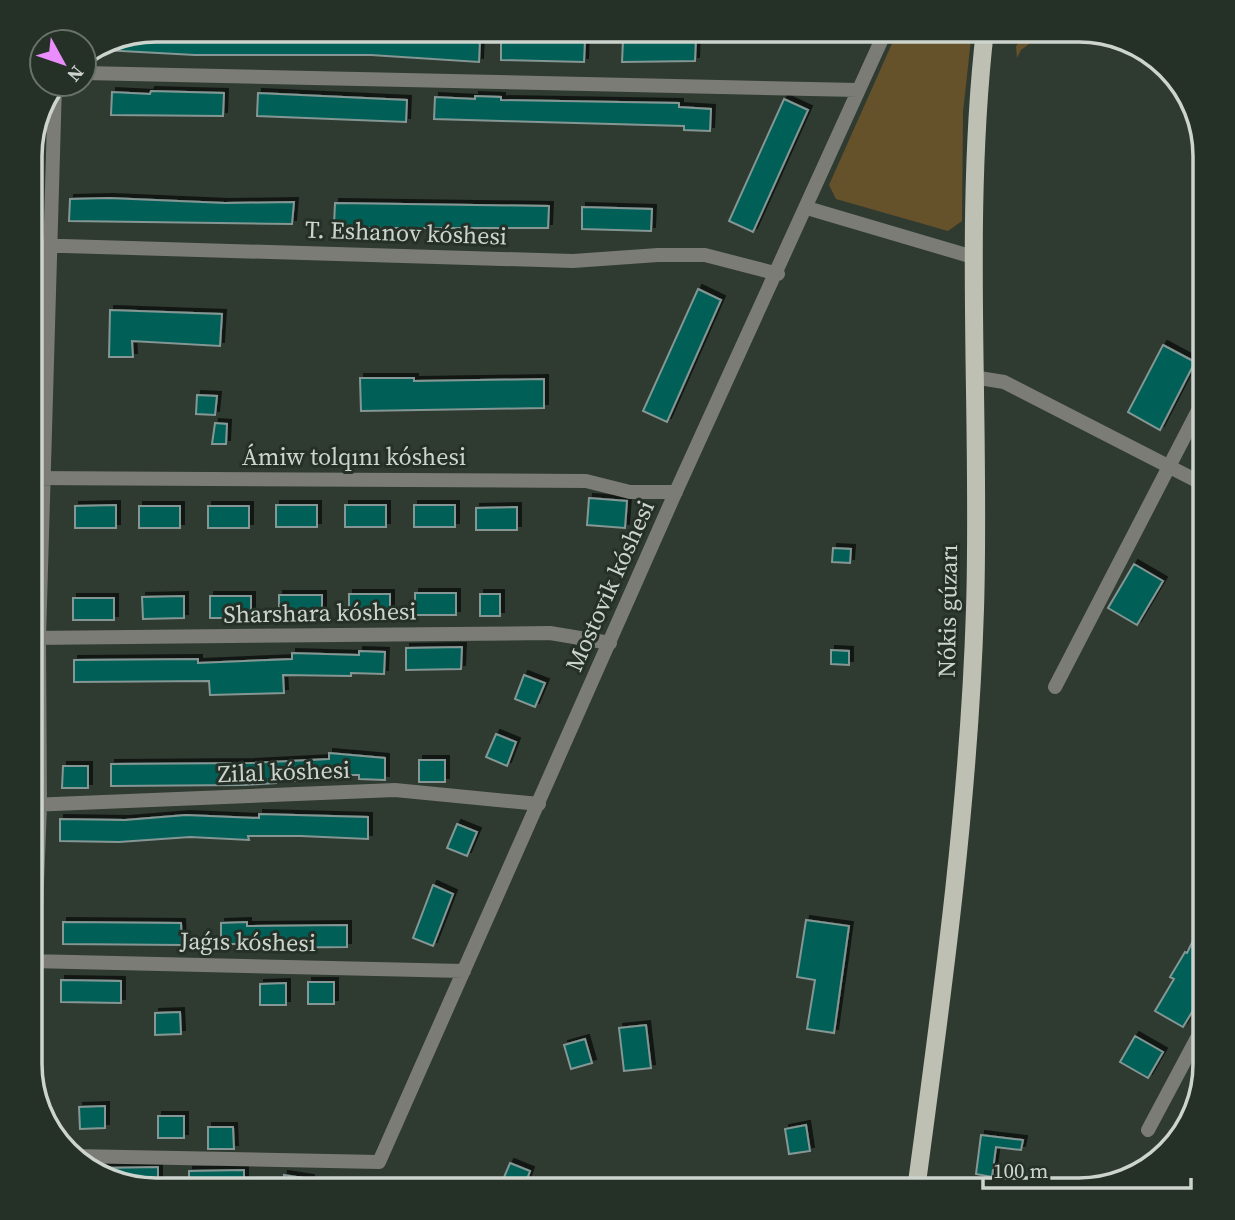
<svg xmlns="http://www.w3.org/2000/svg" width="1235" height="1220" viewBox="0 0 1235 1220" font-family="'Source Serif 4',serif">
	<defs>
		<filter id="shadow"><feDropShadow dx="4" dy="-4" stdDeviation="0" flood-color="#0009"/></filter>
	</defs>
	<rect width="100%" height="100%" fill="#2f3a31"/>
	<path fill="#66522a" d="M 898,30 L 972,30 L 963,112 L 962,221 L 948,231 L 836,199 L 829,185 Z
		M 1030,30 L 1037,30 L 1036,39 L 1021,50 L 1017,58 L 1016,46 Z"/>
	<path fill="#015f57" stroke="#849794" stroke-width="2" filter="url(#shadow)" d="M 153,31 L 451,35 L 451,38 L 480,40 L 479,62 L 371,55 L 195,55 L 103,50 Z
		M 501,37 L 585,40 L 584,62 L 501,60 Z
		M 656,38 L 696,38 L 695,61 L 622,62 L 623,40 L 656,41 Z
		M 151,91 L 224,93 L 223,116 L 111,115 L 112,92 L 150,94 Z
		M 258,93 L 407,100 L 406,122 L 257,116 Z
		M 475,96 L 501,97 L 501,100 L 679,103 L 679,107 L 711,109 L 710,131 L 684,130 L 684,126 L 434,119 L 435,97 L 475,99 Z
		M 784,99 L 808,110 L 753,232 L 729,221 Z
		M 109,198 L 225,203 L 294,202 L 292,224 L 69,221 L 70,199 Z
		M 335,203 L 549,206 L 548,228 L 363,228 L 334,225 Z
		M 582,207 L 652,209 L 651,231 L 582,229 Z
		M 698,289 L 721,300 L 667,422 L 643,411 Z
		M 110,310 L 222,314 L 220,346 L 132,341 L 133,357 L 109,357 Z
		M 1163,345 L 1195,362 L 1160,430 L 1128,412 Z
		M 360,378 L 414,378 L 414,381 L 544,379 L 544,408 L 361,411 Z
		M 197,395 L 217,396 L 215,415 L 196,414 Z
		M 215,423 L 227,424 L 226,444 L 212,444 Z
		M 589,498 L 627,501 L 625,528 L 587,525 Z
		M 116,505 L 116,528 L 75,528 L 75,506 Z
		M 276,505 L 317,505 L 317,527 L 276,527 Z
		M 345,505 L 386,505 L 386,527 L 345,527 Z
		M 414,505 L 455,505 L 455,527 L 414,527 Z
		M 139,506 L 180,506 L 180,528 L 139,528 Z
		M 208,506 L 249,506 L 249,528 L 208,528 Z
		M 517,507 L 517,530 L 476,530 L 476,508 Z
		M 833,548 L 851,549 L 850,563 L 832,562 Z
		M 1134,564 L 1163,581 L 1137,625 L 1108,608 Z
		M 415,593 L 456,593 L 456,615 L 415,615 Z
		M 349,594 L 390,594 L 390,616 L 349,616 Z
		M 480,594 L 500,594 L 500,616 L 480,616 Z
		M 279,595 L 322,595 L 322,617 L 302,618 L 302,623 L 279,623 Z
		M 184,596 L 184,618 L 143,619 L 142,597 Z
		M 210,596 L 251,596 L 251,618 L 210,618 Z
		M 73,598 L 114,598 L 114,620 L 73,620 Z
		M 462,647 L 461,669 L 406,670 L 406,648 Z
		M 831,650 L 849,651 L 849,665 L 831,664 Z
		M 359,651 L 385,652 L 384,674 L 351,673 L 351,676 L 283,675 L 284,693 L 210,695 L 209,681 L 74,682 L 74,660 L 198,659 L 198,663 L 292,659 L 292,653 L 359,655 Z
		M 524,675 L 545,683 L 535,707 L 515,699 Z
		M 496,734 L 516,742 L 507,766 L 486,757 Z
		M 329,753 L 385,758 L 385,780 L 359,779 L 359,775 L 315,775 L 315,781 L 276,780 L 276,783 L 244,785 L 111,786 L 111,764 L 250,763 L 329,759 Z
		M 419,760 L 445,760 L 445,782 L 419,782 Z
		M 63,766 L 88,766 L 88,788 L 62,788 Z
		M 259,814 L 368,817 L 368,839 L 301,836 L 248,836 L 249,840 L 190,837 L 119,842 L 60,841 L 60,819 L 125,820 L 186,815 L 259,818 Z
		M 457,824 L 477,832 L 467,856 L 447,848 Z
		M 433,885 L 453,894 L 433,946 L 413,938 Z
		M 1205,916 L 1205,981 L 1194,1000 L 1198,1002 L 1183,1027 L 1155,1011 L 1174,979 L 1170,977 L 1185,952 L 1187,953 Z
		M 806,920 L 849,926 L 834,1033 L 807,1029 L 815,980 L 797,977 Z
		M 63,922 L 181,923 L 182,945 L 63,944 Z
		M 247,922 L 247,926 L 347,925 L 347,947 L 253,948 L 253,944 L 221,944 L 221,923 Z
		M 61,980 L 121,981 L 121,1003 L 61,1002 Z
		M 308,982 L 334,982 L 334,1004 L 308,1004 Z
		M 286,983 L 286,1005 L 260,1005 L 260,984 Z
		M 180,1012 L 181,1034 L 155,1035 L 155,1013 Z
		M 646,1025 L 651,1068 L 624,1071 L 619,1028 Z
		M 1135,1036 L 1163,1052 L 1148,1078 L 1120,1062 Z
		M 585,1039 L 592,1063 L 571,1069 L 564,1045 Z
		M 105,1106 L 105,1128 L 80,1129 L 79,1107 Z
		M 158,1116 L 184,1116 L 184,1138 L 158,1138 Z
		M 806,1125 L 810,1151 L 789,1154 L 785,1129 Z
		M 208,1127 L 233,1127 L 234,1149 L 208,1149 Z
		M 981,1135 L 1023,1140 L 1021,1150 L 996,1147 L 992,1177 L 976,1174 Z
		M 510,1163 L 530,1171 L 523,1190 L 500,1187 Z
		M 158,1167 L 158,1187 L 139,1187 L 102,1177 L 102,1168 Z
		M 244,1170 L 244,1190 L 189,1190 L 189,1171 Z
		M 284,1175 L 310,1179 L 308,1190 L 282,1190 Z"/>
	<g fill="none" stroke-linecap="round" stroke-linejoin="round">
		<path stroke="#7a7c75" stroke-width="14" d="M 84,73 L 858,90
			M 807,208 L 973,257
			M 30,245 L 573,261 L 658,255 L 705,255 L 778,274
			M 973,377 L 1004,382 L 1205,485
			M 30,478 L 586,481 L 630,492 L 676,492
			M 31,638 L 550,633 L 610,643
			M 1055,687 L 1205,397
			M 30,805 L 395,790 L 539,804
			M 30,961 L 464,971
			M 34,961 L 40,805 L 39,638 L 55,85
			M 1148,1130 L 1205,1023
			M 73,1156 L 379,1162 L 673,498 L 886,30"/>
		<path stroke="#bdc0b3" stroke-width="18" d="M 916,1190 C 942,997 969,804 975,609 C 981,416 963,222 985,30"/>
	</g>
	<g text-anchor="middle" stroke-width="6" stroke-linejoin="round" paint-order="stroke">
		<g font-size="24" fill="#cdd4ce" stroke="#253027">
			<text transform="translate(406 233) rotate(2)" y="8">T. Eshanov kóshesi</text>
			<text x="354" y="465">Ámiw tolqını kóshesi</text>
			<text transform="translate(610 586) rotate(-66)" y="8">Mostovik kóshesi</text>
			<text transform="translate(948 611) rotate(-89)" y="8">Nókis gúzarı</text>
			<text transform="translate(320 613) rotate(-1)" y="8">Sharshara kóshesi</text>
			<text transform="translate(284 772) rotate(-2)" y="8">Zilal kóshesi</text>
			<text transform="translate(248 942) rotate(1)" y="8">Jaǵıs kóshesi</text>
		</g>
	</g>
	<path d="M0 0H1235V1220H0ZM156 42H1079A114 114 0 0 1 1193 156V1064A114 114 0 0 1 1079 1178H156A114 114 0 0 1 42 1064V156A114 114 0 0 1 156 42Z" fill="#253027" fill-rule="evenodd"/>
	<path fill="none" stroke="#cdd4ce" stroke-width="3.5" d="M156 42H1079A114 114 0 0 1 1193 156V1064A114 114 0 0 1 1079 1178H156A114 114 0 0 1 42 1064V156A114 114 0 0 1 156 42Z"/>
	<g transform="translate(63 63) rotate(130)"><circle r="33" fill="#253027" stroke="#68726a" stroke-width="2"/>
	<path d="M0-5L12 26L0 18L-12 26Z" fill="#ea8dfd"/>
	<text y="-10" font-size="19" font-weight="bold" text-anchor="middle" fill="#cdd4ce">N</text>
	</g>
	<path d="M983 1178v10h208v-10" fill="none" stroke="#cdd4ce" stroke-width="3.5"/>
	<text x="993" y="1178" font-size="21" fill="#cdd4ce" stroke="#253027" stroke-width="5" paint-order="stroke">100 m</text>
</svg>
